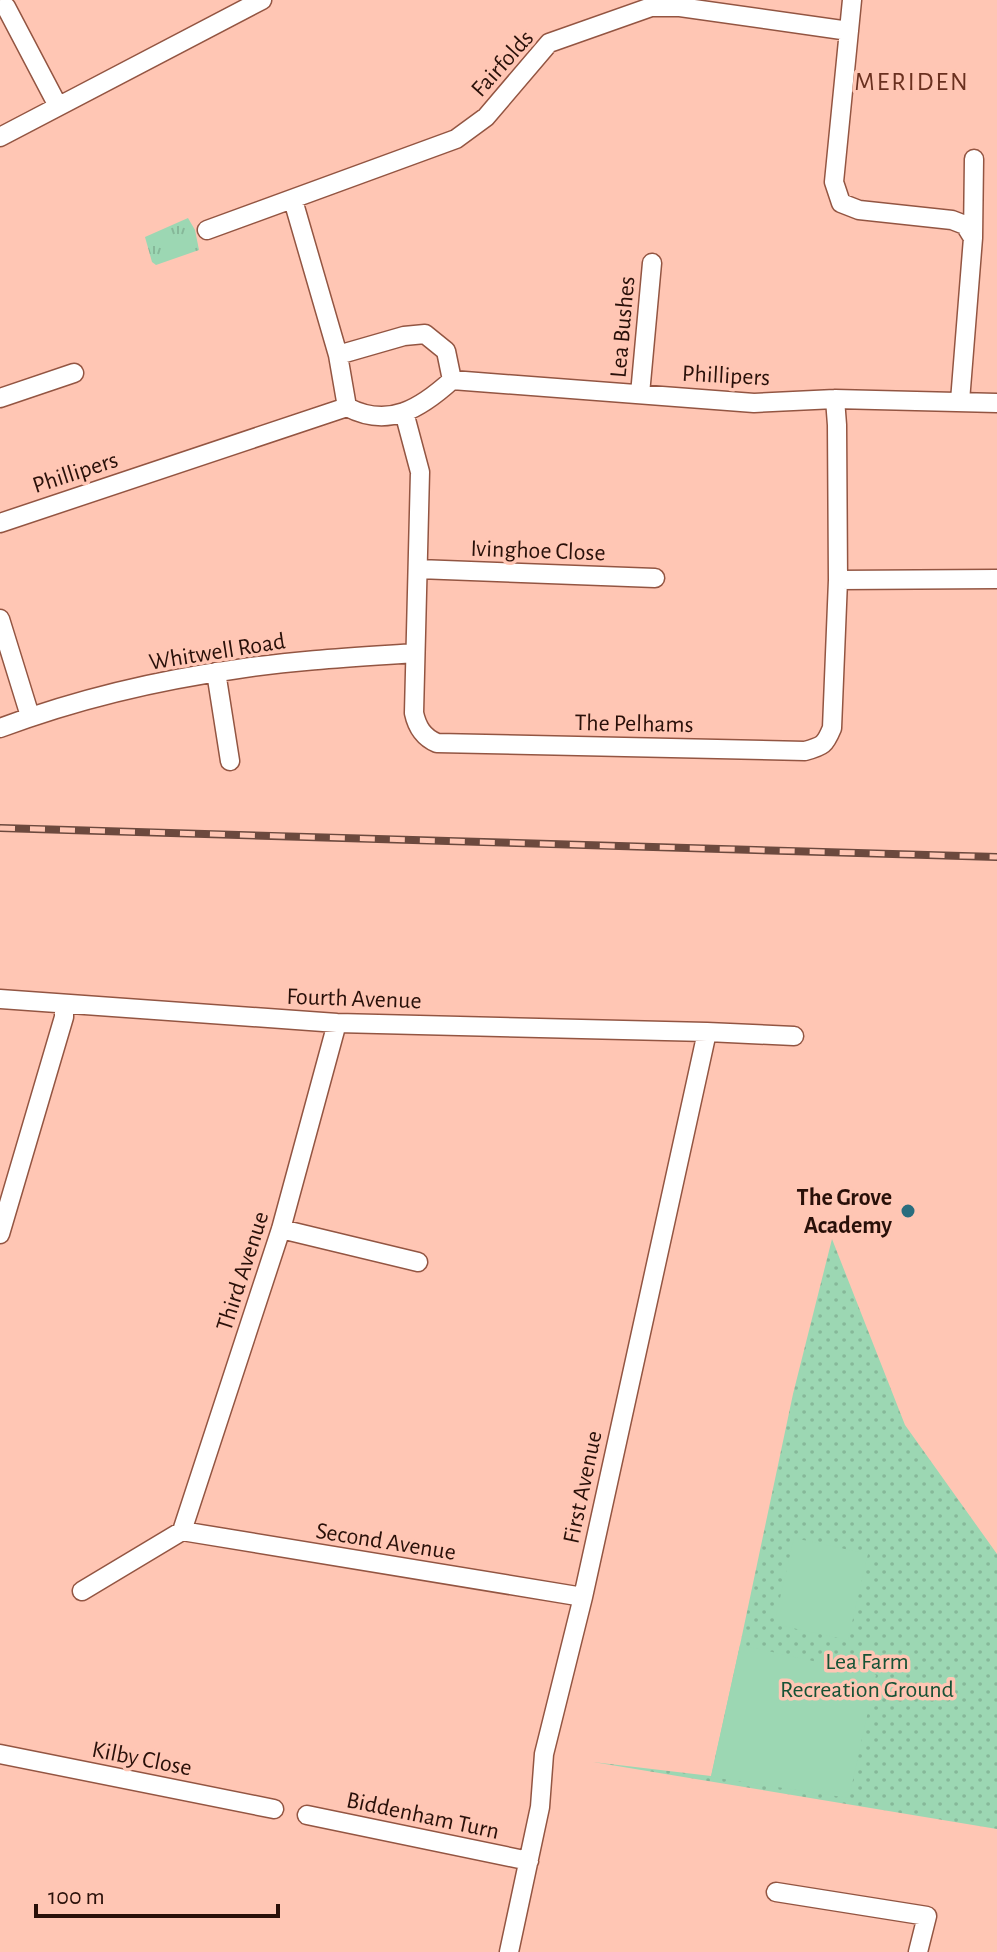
<svg xmlns="http://www.w3.org/2000/svg" width="997" height="1952" viewBox="0 0 997 1952" font-family="'Alegreya Sans',sans-serif">
	<defs>
		<pattern id="grass-tufts" width="24" height="20" patternUnits="userSpaceOnUse" patternTransform="scale(2)"><rect width="24" height="20" fill="#9cd7b3"/><path d="M3 7l-1-3M5 7V3M7 7l1-3M15 17l-1-3M17 17v-4M19 17l1-3" fill="none" stroke="#86b899"/></pattern>
		<pattern id="park-dots" width="8" height="8" patternUnits="userSpaceOnUse" patternTransform="scale(2)"><rect width="8" height="8" fill="#9cd7b3"/><path d="M2 2h.1M6 6h.1" fill="none" stroke="#86b899" stroke-width="1.8" stroke-linecap="round"/></pattern>
	</defs>
	<rect width="100%" height="100%" fill="#ffc6b4"/>
	<path fill="url(#grass-tufts)" d="M 188,218 L 195,230 L 199,250 L 156,265 L 152,262 L 145,237 Z"/>
	<path fill="url(#park-dots)" d="M 832,1239 L 905,1425 L 997,1554 L 997,1829 L 593,1762 L 711,1776 L 740,1645 L 793,1394 Z"/>
	<path fill="#9cd7b3" d="M 794,1538 L 868,1554 L 848,1640 L 774,1624 Z
		M 740,1645 L 876,1675 L 849,1798 L 711,1777 Z"/>
	<g fill="none" stroke-linecap="round" stroke-linejoin="round">
		<defs>
			<path id="street" d="M 852,0 L 834,182 L 841,203 L 859,210 L 952,220 L 965,225 L 973,238 L 960,401
				M 6,7 L 58,106
				M 0,137 L 262,0
				M 293,200 L 338,355
				M 207,230 L 456,139 L 486,117 L 549,43 L 651,7 L 680,7 L 849,31
				M 973,238 L 974,159
				M 452,380 L 446,351 L 425,334 L 404,336 L 338,355 L 347,407 C 389,429 421,408 452,380 L 754,403 L 835,399 L 997,403
				M 640,394 L 652,263
				M 0,398 L 74,373
				M 404,412 L 420,472 L 414,713 C 417,727 423,737 437,743 L 805,751 C 823,746 825,745 832,728 L 838,580 L 837,425 L 835,399
				M 0,523 L 347,407
				M 418,569 L 655,578
				M 838,580 L 997,579
				M 0,619 L 30,716
				M 216,672 L 230,761
				M 0,728 C 75,700 159,680 238,669 C 297,660 356,657 415,653
				M 0,999 L 337,1023 L 707,1032 L 794,1036
				M 281,1229 L 418,1262
				M 0,1234 L 64,1017 L 64,1004
				M 182,1531 L 281,1229 L 337,1023
				M 182,1531 L 583,1597
				M 82,1591 L 182,1531
				M 0,1754 L 274,1809
				M 307,1815 L 529,1861
				M 776,1892 L 927,1916 L 918,1952
				M 509,1952 L 540,1807 L 544,1754 L 583,1597 L 707,1032"/>
		</defs>
		<use href="#street" stroke="#935542" stroke-width="21"/>
		<use href="#street" stroke="#fff" stroke-width="18"/>
		<defs>
			<path id="rail" d="M 0,828 L 997,857"/>
		</defs>
		<use href="#rail" stroke="#6c493e" stroke-width="8"/>
		<use href="#rail" stroke="#ffc6b4" stroke-width="5" stroke-dasharray="15" stroke-linecap="butt"/>
	</g>
	<circle fill="#2a6d7e" stroke="#ffc6b4" stroke-width="3" cx="908" cy="1211" r="8"/>
	<g text-anchor="middle" stroke-width="7" stroke-linejoin="round" paint-order="stroke">
		<g font-size="24" fill="#291009" stroke="#ffc6b4">
			<text transform="translate(502 63) rotate(-48)" y="8">Fairfolds</text>
			<text transform="translate(622 327) rotate(-85)" y="8">Lea Bushes</text>
			<text transform="translate(726 375) rotate(3)" y="8">Phillipers</text>
			<text transform="translate(75 472) rotate(-18)" y="8">Phillipers</text>
			<text transform="translate(538 550) rotate(2)" y="8">Ivinghoe Close</text>
			<text transform="translate(217 651) rotate(-9)" y="8">Whitwell Road</text>
			<text transform="translate(634 723) rotate(1)" y="8">The Pelhams</text>
			<text transform="translate(354 998) rotate(2)" y="8">Fourth Avenue</text>
			<text transform="translate(242 1271) rotate(-72)" y="8">Third Avenue</text>
			<text transform="translate(582 1487) rotate(-78)" y="8">First Avenue</text>
			<text transform="translate(386 1541) rotate(9)" y="8">Second Avenue</text>
			<text transform="translate(142 1758) rotate(11)" y="8">Kilby Close</text>
			<text transform="translate(423 1815) rotate(12)" y="8">Biddenham Turn</text>
		</g>
		<g font-size="24" font-weight="bold" fill="#291009" stroke="#ffc6b4" text-anchor="end">
			<text x="892" y="1205">The Grove<tspan x="892" dy="28">Academy</tspan></text>
		</g>
		<g font-size="24" fill="#165235" stroke="#ffc6b4">
			<text x="867" y="1669">Lea Farm<tspan x="867" dy="28">Recreation Ground</tspan></text>
		</g>
		<g font-size="26" letter-spacing="2" fill="#6a301f" stroke="#ffc6b4">
			<text x="912" y="90">MERIDEN</text>
		</g>
	</g>
	<path d="M36 1904v12h242v-12" fill="none" stroke="#291009" stroke-width="4"/>
	<text x="48" y="1904" font-size="24" fill="#291009" stroke="#ffc6b4" stroke-width="6" paint-order="stroke">100 m</text>
</svg>
